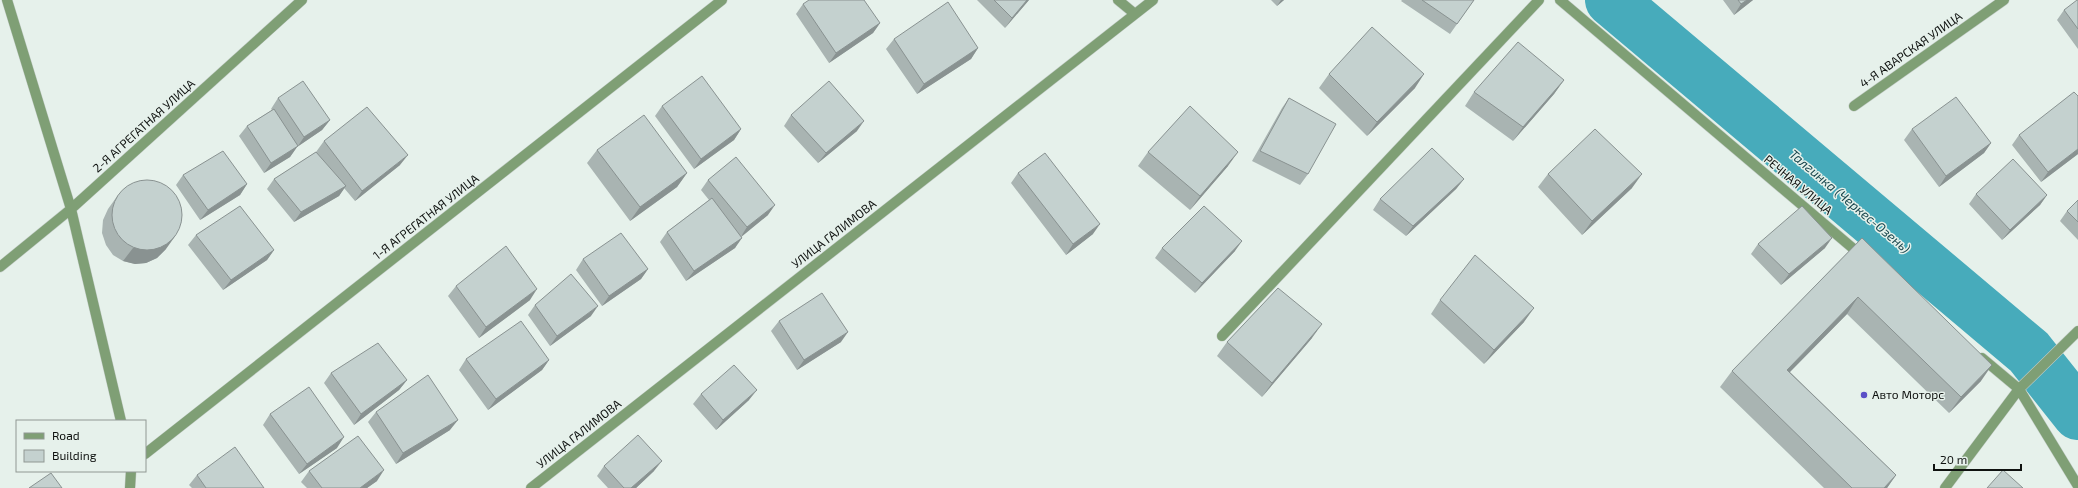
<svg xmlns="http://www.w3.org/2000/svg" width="2078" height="488" viewBox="0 0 2078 488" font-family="'Exo 2',sans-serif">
	<rect width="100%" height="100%" fill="#e6f1eb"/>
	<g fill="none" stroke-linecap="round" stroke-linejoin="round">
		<path stroke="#47abbb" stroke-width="52" d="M 1611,0 L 2029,352 L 2078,414"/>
		<defs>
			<path id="service" d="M 1222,336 L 1539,0"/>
			<path id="minor" d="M 7,0 L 71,209 L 121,421
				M 1118,0 L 1135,14
				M 1560,0 L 1862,256
				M 1854,106 L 2004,0
				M 0,267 L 71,209 L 302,0
				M 1982,358 L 2019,389 L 2078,486
				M 145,454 L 722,0
				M 130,488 L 131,471
				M 531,488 L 1153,0
				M 1945,488 L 2019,389 L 2078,331"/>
		</defs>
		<use href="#service" stroke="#c4cdc8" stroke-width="11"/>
		<use href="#minor" stroke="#c4cdc8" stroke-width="11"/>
		<use href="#service" stroke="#7f9f75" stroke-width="10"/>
		<use href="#minor" stroke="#7f9f75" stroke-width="10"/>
	</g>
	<path fill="#a9b4b2" d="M 977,0 L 1029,0 L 1005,28 Z
		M 1271,0 L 1284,0 L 1277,6 Z
		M 1402,0 L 1474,0 L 1450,34 L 1401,1 Z
		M 1723,0 L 1753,0 L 1734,15 Z
		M 2078,0 L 2078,49 L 2057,20 L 2064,10 Z
		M 803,4 L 880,23 L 873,33 L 829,63 L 796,14 Z
		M 894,39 L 978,48 L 971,59 L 917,94 L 886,49 Z
		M 1329,74 L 1415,88 L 1367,136 L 1319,88 Z
		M 1564,80 L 1554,94 L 1513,141 L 1465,106 L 1474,92 Z
		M 2078,96 L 2078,154 L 2041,182 L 2012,145 L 2019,135 Z
		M 278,98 L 330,120 L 322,130 L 297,147 L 290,157 L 264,173 L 239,136 L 247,126 L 272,110 L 271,109 Z
		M 1289,98 L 1308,174 L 1300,185 L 1252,161 L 1282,108 Z
		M 662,106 L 741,129 L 734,140 L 694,169 L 655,116 Z
		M 791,115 L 857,131 L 818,163 L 784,126 Z
		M 1912,129 L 1991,143 L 1984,153 L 1939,187 L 1904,140 Z
		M 324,141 L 400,165 L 355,201 L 344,188 L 339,196 L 294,222 L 267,189 L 274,179 L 316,152 Z
		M 597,150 L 687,173 L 677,187 L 630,221 L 587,163 Z
		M 1148,152 L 1228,166 L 1190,210 L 1138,166 Z
		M 1018,173 L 1093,234 L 1066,255 L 1011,183 Z
		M 1548,174 L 1632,188 L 1582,235 L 1538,187 Z
		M 183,175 L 247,184 L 240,195 L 200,220 L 176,185 Z
		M 1464,179 L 1456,189 L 1406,236 L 1373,210 L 1380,199 Z
		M 708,180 L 768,215 L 741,236 L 735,248 L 686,281 L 660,242 L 667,232 L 709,200 L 701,190 Z
		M 1976,194 L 2047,195 L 2040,205 L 2002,240 L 1969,204 Z
		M 118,195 L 166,249 L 157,258 L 146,263 L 135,264 L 123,261 L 113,255 L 106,245 L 102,233 L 103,220 L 108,209 Z
		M 2078,200 L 2078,240 L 2060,221 L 2067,211 Z
		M 196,235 L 274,250 L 267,260 L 223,290 L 188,245 Z
		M 1862,238 L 1981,381 L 1949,413 L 1847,314 L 1790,372 L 1896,475 L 1887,488 L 1824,488 L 1720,387 L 1732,371 Z
		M 1758,244 L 1825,248 L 1781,285 L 1751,254 Z
		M 1162,248 L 1235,251 L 1195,293 L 1155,258 Z
		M 583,259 L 648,269 L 641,279 L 602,306 L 576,270 Z
		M 456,286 L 530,300 L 479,338 L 448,296 Z
		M 1440,300 L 1524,322 L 1484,364 L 1431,314 Z
		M 535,305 L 591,316 L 550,346 L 528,315 Z
		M 779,321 L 841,342 L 797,370 L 771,331 Z
		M 1312,338 L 1262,397 L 1217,356 L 1227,342 Z
		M 466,359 L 549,360 L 542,370 L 488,410 L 459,370 Z
		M 331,373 L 407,380 L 399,390 L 354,425 L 324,383 Z
		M 701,394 L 749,400 L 716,430 L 693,404 Z
		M 376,412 L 450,430 L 396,464 L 368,422 Z
		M 270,414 L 337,448 L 299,474 L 263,425 Z
		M 604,466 L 654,471 L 636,488 L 608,488 L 597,476 Z
		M 309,471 L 377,481 L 367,488 L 307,488 L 301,482 Z
		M 197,475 L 264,488 L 192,488 L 189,485 Z"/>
	<path fill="#899291" d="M 1027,0 L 1029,0 L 1005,28 L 1012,18 Z
		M 1281,0 L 1284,0 L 1277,6 Z
		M 1747,0 L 1753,0 L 1734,15 L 1741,4 Z
		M 880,23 L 873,33 L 829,63 L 836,53 Z
		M 978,48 L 971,59 L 917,94 L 924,84 Z
		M 1424,74 L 1415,88 L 1367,136 L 1377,122 Z
		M 1564,80 L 1554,94 L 1513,141 L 1523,127 Z
		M 330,120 L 322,130 L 297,147 L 290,157 L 264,173 L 271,163 L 298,146 L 304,137 Z
		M 864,121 L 857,131 L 818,163 L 826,153 Z
		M 741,129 L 734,140 L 694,169 L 701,159 Z
		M 1991,143 L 1984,153 L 1939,187 L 1946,176 Z
		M 2078,149 L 2078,154 L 2041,182 L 2048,172 Z
		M 1238,152 L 1228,166 L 1190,210 L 1200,196 Z
		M 408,155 L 400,165 L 355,201 L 362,191 Z
		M 687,173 L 677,187 L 630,221 L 640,207 Z
		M 1642,174 L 1632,188 L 1582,235 L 1592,221 Z
		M 1464,179 L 1456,189 L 1406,236 L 1413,226 Z
		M 247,184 L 240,195 L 200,220 L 208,210 Z
		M 346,186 L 339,196 L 294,222 L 301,212 Z
		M 2047,195 L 2040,205 L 2002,240 L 2010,230 Z
		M 775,205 L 768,215 L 740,238 L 747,227 Z
		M 1100,224 L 1093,234 L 1066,255 L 1073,244 Z
		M 176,235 L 166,249 L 157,258 L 146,263 L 135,264 L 123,261 L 133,248 Z
		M 742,238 L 735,248 L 686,281 L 694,271 Z
		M 1832,238 L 1825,248 L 1781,285 L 1789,274 Z
		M 1242,241 L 1235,251 L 1195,293 L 1202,283 Z
		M 274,250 L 267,260 L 223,290 L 231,280 Z
		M 648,269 L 641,279 L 602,306 L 609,296 Z
		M 537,289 L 530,300 L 479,338 L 486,327 Z
		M 1858,297 L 1847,314 L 1776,386 L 1787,370 Z
		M 598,306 L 591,316 L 550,346 L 557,336 Z
		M 1534,308 L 1524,322 L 1484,364 L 1494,350 Z
		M 1322,324 L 1312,338 L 1262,397 L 1272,383 Z
		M 848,332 L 841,342 L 797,370 L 804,360 Z
		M 549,360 L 542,370 L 488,410 L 496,399 Z
		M 1992,365 L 1981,381 L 1949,413 L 1961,397 Z
		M 407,380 L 399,390 L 354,425 L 361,414 Z
		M 757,390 L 749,400 L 716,430 L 723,420 Z
		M 458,420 L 450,430 L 396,464 L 403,453 Z
		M 344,437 L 337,448 L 299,474 L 307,464 Z
		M 662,461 L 654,471 L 636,488 L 631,488 Z
		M 384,470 L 377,481 L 367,488 L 360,488 Z
		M 1896,475 L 1887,488 L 1884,488 Z"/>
	<path fill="#c4d1cf" stroke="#899291" d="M 809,0 L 864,0 L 880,23 L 836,53 L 803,4 Z
		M 994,0 L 1027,0 L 1012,18 Z
		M 1422,0 L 1474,0 L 1457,24 Z
		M 1738,0 L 1747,0 L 1741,4 Z
		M 2077,0 L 2078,0 L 2078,29 L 2064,10 Z
		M 948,2 L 978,48 L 924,84 L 894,39 Z
		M 1372,27 L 1424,74 L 1377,122 L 1329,74 Z
		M 1518,42 L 1564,80 L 1523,127 L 1474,92 Z
		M 702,76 L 741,129 L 701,159 L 662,106 Z
		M 303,81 L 330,120 L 304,137 L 278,98 Z
		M 829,81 L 864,121 L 826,153 L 791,115 Z
		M 2074,92 L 2078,96 L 2078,149 L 2048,172 L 2019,135 Z
		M 1956,97 L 1991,143 L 1946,176 L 1912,129 Z
		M 1289,98 L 1336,124 L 1308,174 L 1260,151 Z
		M 1190,106 L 1238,152 L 1200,196 L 1148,152 Z
		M 367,107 L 408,155 L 362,191 L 324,141 Z
		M 274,109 L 298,146 L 271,163 L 247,126 Z
		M 644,115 L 687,173 L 640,207 L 597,150 Z
		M 1595,129 L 1642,174 L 1592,221 L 1548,174 Z
		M 1432,148 L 1464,179 L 1413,226 L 1380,199 Z
		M 223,151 L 247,184 L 208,210 L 183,175 Z
		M 316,152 L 346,186 L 301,212 L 274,179 Z
		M 1045,153 L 1100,224 L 1073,244 L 1018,173 Z
		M 736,157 L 775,205 L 747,227 L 708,180 Z
		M 2013,159 L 2047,195 L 2010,230 L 1976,194 Z
		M112 215a35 35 0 1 1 70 0a35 35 0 1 1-70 0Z
		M 712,198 L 742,238 L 694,271 L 667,232 Z
		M 2078,200 L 2078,222 L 2067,211 Z
		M 240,206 L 274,250 L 231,280 L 196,235 Z
		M 1204,206 L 1242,241 L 1202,283 L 1162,248 Z
		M 1802,206 L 1832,238 L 1789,274 L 1758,244 Z
		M 621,233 L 648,269 L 609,296 L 583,259 Z
		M 1862,238 L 1992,365 L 1961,397 L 1858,297 L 1787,370 L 1896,475 L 1884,488 L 1852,488 L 1732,371 Z
		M 506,246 L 537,289 L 486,327 L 456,286 Z
		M 1475,255 L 1534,308 L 1494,350 L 1440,300 Z
		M 571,274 L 598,306 L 557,336 L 535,305 Z
		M 1278,288 L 1322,324 L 1272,383 L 1227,342 Z
		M 822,293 L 848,332 L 804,360 L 779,321 Z
		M 521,321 L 549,360 L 496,399 L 466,359 Z
		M 378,343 L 407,380 L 361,414 L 331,373 Z
		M 734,365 L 757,390 L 723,420 L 701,394 Z
		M 428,375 L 458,420 L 403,453 L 376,412 Z
		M 309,387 L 344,437 L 307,464 L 270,414 Z
		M 638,435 L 662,461 L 631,488 L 624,488 L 604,466 Z
		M 358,436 L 384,470 L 360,488 L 322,488 L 309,471 Z
		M 235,447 L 264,488 L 206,488 L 197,475 Z
		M 2003,470 L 2023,488 L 1987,488 Z
		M 51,473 L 62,488 L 29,488 Z"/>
	<circle fill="#5a4fc7" stroke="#e6f1eb" stroke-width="1.5" cx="1864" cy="395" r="4"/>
	<g text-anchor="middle" stroke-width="3" stroke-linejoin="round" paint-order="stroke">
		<g font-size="12" fill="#0f1210" stroke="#e6f1eb">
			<text transform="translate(1911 50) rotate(-35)" y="4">4-Я АВАРСКАЯ УЛИЦА</text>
			<text transform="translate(144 126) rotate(-42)" y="4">2-Я АГРЕГАТНАЯ УЛИЦА</text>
			<text transform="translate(1798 185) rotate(40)" y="4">РЕЧНАЯ УЛИЦА</text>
			<text transform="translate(426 217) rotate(-38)" y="4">1-Я АГРЕГАТНАЯ УЛИЦА</text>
			<text transform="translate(834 234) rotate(-38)" y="4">УЛИЦА ГАЛИМОВА</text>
			<text transform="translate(579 434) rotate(-38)" y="4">УЛИЦА ГАЛИМОВА</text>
		</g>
		<g font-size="12" fill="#0f1210" stroke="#e6f1eb" text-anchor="start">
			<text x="1872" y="399">Авто Моторс</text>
		</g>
		<g font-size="13" font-style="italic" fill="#1a474e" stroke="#e6f1eb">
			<text transform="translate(1850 201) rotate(40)" y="5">Талгинка (Черкес-Озень)</text>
		</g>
	</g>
	<rect x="16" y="420" width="130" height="52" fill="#e6f1eb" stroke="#909893"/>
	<rect x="24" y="433" width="20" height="6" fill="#7f9f75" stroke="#909893"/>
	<text x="52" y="440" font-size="12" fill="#0f1210">Road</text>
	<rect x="24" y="450" width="20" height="12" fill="#c4d1cf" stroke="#909893"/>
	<text x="52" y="460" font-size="12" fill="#0f1210">Building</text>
	<path d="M1934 464v6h87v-6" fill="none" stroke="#0f1210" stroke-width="2"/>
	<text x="1940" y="464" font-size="12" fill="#0f1210" stroke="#e6f1eb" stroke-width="3" paint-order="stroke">20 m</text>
</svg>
